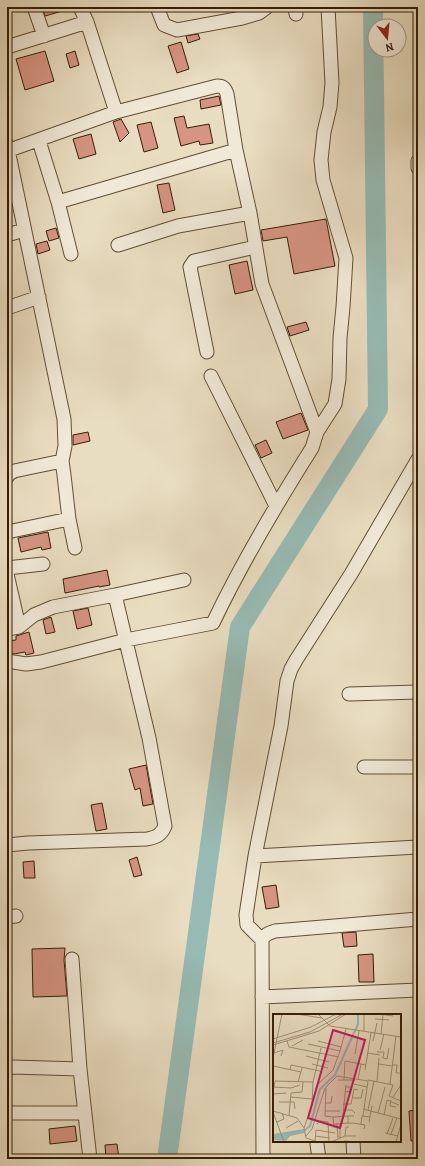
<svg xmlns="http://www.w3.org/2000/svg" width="425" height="1166" viewBox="0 0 425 1166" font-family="Alegreya,serif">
	<rect width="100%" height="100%" fill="#e9ddc1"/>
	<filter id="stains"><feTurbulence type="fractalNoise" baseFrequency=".005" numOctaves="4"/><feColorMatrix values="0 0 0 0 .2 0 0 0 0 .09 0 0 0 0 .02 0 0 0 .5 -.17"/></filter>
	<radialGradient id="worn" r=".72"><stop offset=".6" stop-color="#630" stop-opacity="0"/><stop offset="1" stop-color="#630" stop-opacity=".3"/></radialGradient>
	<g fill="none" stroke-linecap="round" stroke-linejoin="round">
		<path stroke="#97bbb4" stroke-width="20" d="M 167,1159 L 240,627 L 378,409 L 373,7"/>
	</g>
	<path fill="#d79484" stroke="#341e05" d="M 42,7 L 66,7 L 66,10 L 45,16 Z
		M 198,34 L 200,39 L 188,43 L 186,36 Z
		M 181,42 L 189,69 L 177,73 L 168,46 Z
		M 45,51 L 54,81 L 25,90 L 16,59 Z
		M 75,51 L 79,65 L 70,68 L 66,54 Z
		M 219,96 L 221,105 L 201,109 L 200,100 Z
		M 184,116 L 187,128 L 209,124 L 213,143 L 200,145 L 199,141 L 181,146 L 174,118 Z
		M 121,119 L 129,133 L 120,142 L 113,122 Z
		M 151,122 L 158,148 L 144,152 L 137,125 Z
		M 91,134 L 96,154 L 79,159 L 73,139 Z
		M 169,183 L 175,210 L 163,213 L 157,185 Z
		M 326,219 L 335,266 L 294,274 L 287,237 L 263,241 L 261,230 Z
		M 56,228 L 59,238 L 49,241 L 46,231 Z
		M 47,241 L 50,250 L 38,254 L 36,244 Z
		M 247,261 L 253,290 L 235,294 L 229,265 Z
		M 306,322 L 309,330 L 290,336 L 287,327 Z
		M 301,413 L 308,430 L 283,439 L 276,422 Z
		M 88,432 L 90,441 L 73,445 L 73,435 Z
		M 266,440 L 272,453 L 261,458 L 255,445 Z
		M 48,532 L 51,548 L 42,550 L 41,547 L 21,552 L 18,538 Z
		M 107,570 L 110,585 L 99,587 L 99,586 L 65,593 L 63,579 Z
		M 88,608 L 92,625 L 77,629 L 73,611 Z
		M 51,617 L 55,632 L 46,634 L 43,620 Z
		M 29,632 L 34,653 L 26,655 L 25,652 L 14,654 L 10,653 L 7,641 L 16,640 L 16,636 Z
		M 146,765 L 153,804 L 143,806 L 140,788 L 135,790 L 129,769 Z
		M 102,803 L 107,829 L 96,831 L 91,805 Z
		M 137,857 L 142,875 L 134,877 L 129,860 Z
		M 34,861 L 35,878 L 24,878 L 23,862 Z
		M 276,885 L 279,907 L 266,909 L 262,887 Z
		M 356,932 L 357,946 L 344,947 L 342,933 Z
		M 65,948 L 64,960 L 67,996 L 33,997 L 32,949 Z
		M 373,954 L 374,982 L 359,982 L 358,955 Z
		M 418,1110 L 418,1141 L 411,1141 L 409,1111 Z
		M 75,1126 L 77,1141 L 50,1144 L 49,1129 Z
		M 117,1144 L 119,1159 L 106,1159 L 105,1145 Z"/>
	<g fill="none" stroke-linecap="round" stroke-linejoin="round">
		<defs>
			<path id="minor" d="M 34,7 L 44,36
				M 157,7 L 164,25 L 177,30 L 242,18 L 259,13 L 267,7
				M 295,7 L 296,14
				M 7,47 L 87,22
				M 39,141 L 58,202 L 71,254
				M 7,145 L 64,419 L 65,446 L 62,461 L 64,475 L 69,519 L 75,548
				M 7,151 L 116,112 L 87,22 L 80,7
				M 418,161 L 418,168
				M 58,202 L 236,150
				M 7,235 L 24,230
				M 118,245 L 178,226 L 250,213
				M 7,308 L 39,297
				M 207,352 L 190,267 L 194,261 L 255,247
				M 211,376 L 276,506
				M 317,432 L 335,404 L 339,379 L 340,338 L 343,307 L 346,258 L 323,180 L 321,160 L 324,132 L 330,107 L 332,83 L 328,7
				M 7,477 L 9,474 L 14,471 L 62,461
				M 7,530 L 12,531 L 69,519
				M 7,568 L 43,564
				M 7,574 L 19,627
				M 7,629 L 19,627 L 34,615 L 53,607 L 115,595 L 184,580
				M 7,661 L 26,664 L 41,662 L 126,640 L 213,623 C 242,562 276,505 312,448 L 317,432 L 262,284 L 250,213 L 236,150 L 227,94 C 225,88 223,86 217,86 L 116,112
				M 349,694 L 418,692
				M 364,767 L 418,767
				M 7,845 L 28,843 L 147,839 C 157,837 161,835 165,826 L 149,738 L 115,595
				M 255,856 L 418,847
				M 7,917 L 16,916
				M 262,940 L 247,925 L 246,915 L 255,856 L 281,726 L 287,681 L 291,669 L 296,660 L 351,574 L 418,459
				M 72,959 L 80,1069 L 90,1159
				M 262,997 L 418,990
				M 7,1068 L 12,1067 L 80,1069
				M 7,1113 L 85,1113
				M 353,1141 L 354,1159
				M 317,1144 L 319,1159
				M 263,1159 L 262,940 C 265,934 269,933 275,931 L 418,919"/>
		</defs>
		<use href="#minor" stroke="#614e34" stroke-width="15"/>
		<use href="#minor" stroke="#f1e9d7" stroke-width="13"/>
	</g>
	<g transform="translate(273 1014)">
		<rect width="128" height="128" fill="#e9ddc1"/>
		<path d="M 31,115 L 31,119 L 17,122 L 13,127 L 0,126 L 0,120 Z" fill="#97bbb4"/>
		<path fill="none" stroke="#97bbb4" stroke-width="2" d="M 31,117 L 37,112 L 47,75 L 62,61 L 85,10 L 85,0"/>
		<path fill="none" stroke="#a19176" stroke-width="1" d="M 23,0 L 49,4M 45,0 L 57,12 L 128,23M 107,0 L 120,2M 102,5 L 116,6M 91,17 L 91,0M 108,20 L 110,0M 0,25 L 38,13 L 63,0M 14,27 L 16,33 L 66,43M 45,27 L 68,33M 100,27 L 104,9M 0,29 L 37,18 L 70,0M 35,30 L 67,37 L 73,15M 0,31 L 46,17 L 73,0M 19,32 L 30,26M 107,36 L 111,20M 104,38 L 111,38 L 110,44 L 114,45 L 116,34M 1,39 L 10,36 L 8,42M 94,39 L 107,41M 82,40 L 86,17M 33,42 L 56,48M 0,44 L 9,0M 39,50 L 55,54M 106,50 L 119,52M 119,51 L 124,51 L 123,59 L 128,59M 0,52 L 28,58M 17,56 L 18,51 L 47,57M 92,56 L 98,19M 85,65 L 88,50M 65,66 L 82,66M 71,66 L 72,47 L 93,51M 95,66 L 120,71 L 116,82 L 128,87M 25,68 L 29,54M 104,68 L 106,44M 81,70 L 94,73M 117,70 L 123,22M 0,73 L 18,74 L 27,71M 1,73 L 2,67 L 40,68 L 48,34M 72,77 L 76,78 L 78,73 L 73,73M 0,79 L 0,97M 0,80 L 13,79M 18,83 L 39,85M 120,83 L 128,71M 79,84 L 88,84 L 90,75M 118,86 L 117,92 L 123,93M 6,88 L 21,88 L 22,95M 39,89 L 44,71 L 60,56 L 67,37M 53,89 L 58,89 L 59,82M 70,90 L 78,90 L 81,75 L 85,76M 90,95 L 128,105M 70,96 L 79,96 L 82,99M 95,96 L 101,67M 0,97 L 24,104 L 31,114 L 33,124 L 45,128M 52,97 L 67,97M 0,98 L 11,128M 105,99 L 112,73M 16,101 L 18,79 L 29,78 L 30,68M 111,101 L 114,86 L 126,91M 90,102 L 95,67M 60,103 L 52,102 L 53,73 L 64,62 L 95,67M 4,108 L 11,105 L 9,99M 96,108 L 99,92M 75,109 L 75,102 L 81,102M 44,110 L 47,107 L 55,108 L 56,128M 61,110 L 80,109 L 92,111 L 91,115M 64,110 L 65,124M 67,110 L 67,124M 69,110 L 73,71M 88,110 L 89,102 L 97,103M 13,114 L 25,107M 31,114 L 39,91 L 40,68M 61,114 L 60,103 L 75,102M 112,119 L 125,122M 114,120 L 120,104M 118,120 L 124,104M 33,122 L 39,115 L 52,74M 42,122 L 57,124M 72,122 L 73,113 L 76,113M 42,127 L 43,116 L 62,119M 71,127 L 85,128M 58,128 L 72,122 L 83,122M 123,128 L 128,110"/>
		<path fill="#c2185b" fill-opacity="0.15" stroke="#c2185b" stroke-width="2" d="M 60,16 L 92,26 L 67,114 L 35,104 Z"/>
		<rect width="128" height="128" fill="none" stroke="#341e05" stroke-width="2"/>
	</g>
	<rect width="425" height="1166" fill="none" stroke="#e9ddc1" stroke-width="24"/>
	<rect x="8" y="8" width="409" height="1150" fill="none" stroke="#341e05" stroke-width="2"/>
	<rect x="12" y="12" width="401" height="1142" fill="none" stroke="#341e05"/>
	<g transform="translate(387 38) rotate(164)"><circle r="19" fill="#f1e9d7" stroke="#a59883"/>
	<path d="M0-3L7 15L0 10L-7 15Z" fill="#8f2418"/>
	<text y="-6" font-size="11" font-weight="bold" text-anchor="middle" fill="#341e05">N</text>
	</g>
	<rect width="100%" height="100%" filter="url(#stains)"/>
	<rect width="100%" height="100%" fill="url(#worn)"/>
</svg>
